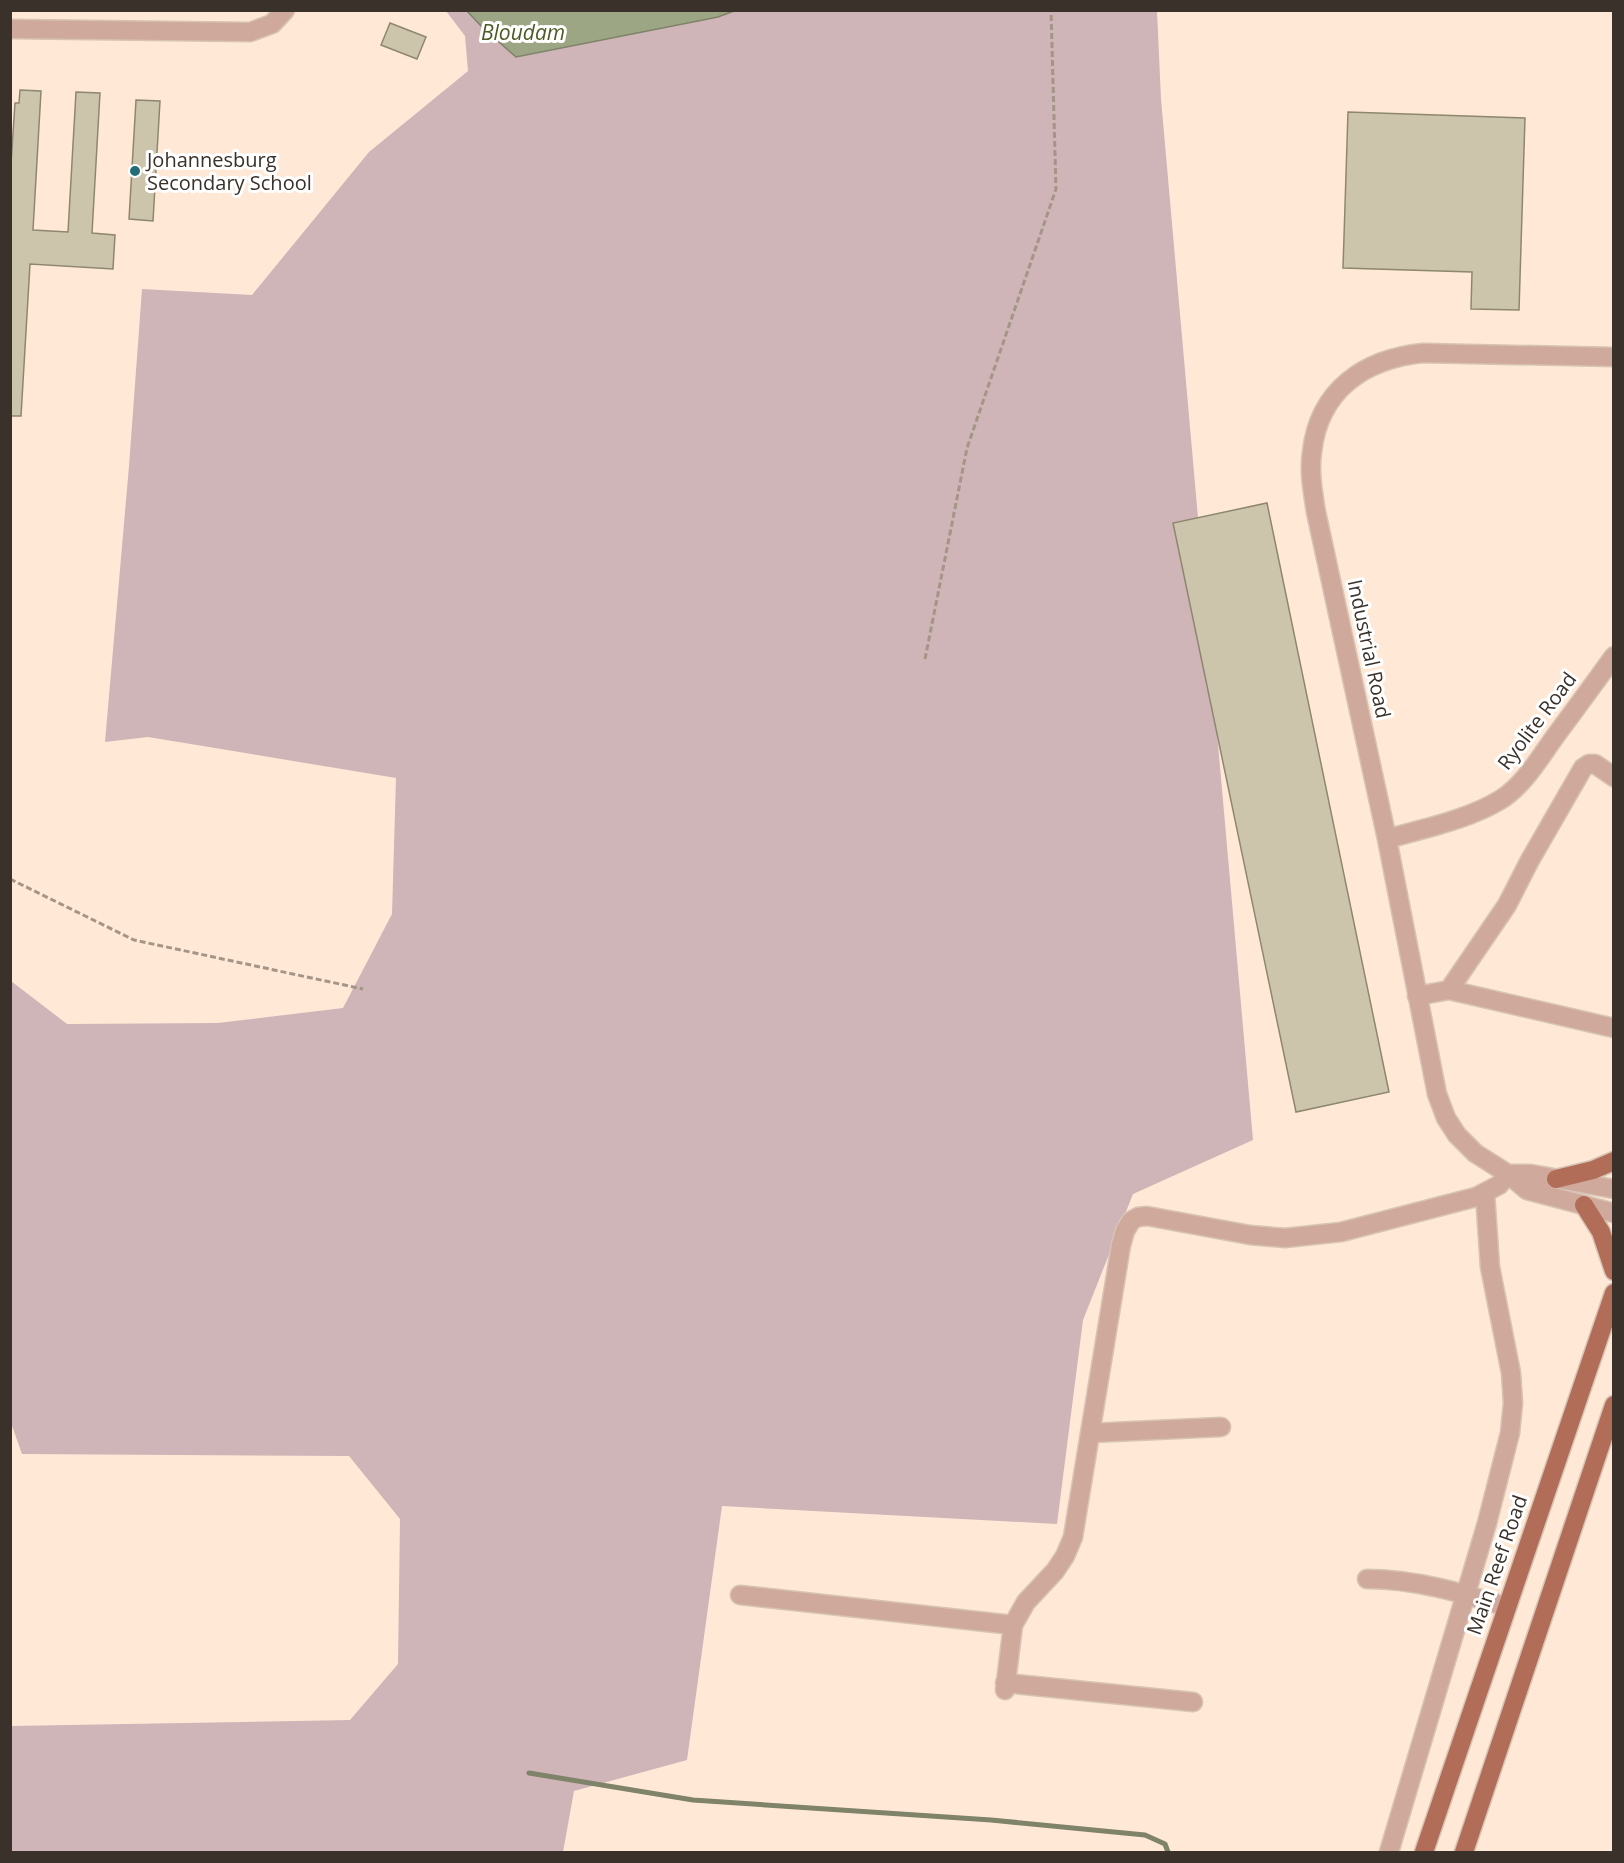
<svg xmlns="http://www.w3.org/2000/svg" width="1624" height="1863" viewBox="0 0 1624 1863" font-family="'Open Sans',sans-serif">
	<rect width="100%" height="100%" fill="#ffe9d6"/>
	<path fill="#cfb5b8" d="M 446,11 L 1157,11 L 1161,99 L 1253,1140 L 1133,1194 L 1083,1320 L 1057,1524 L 722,1506 L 687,1760 L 574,1791 L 563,1852 L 11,1852 L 11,1726 L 350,1720 L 398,1664 L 400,1519 L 349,1456 L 22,1454 L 11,1423 L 11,981 L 67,1024 L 218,1023 L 343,1008 L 392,914 L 396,778 L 148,737 L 105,742 L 129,466 L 142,289 L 252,295 L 369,152 L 468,71 L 465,36 Z"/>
	<path fill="#9ca684" stroke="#7e8369" stroke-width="1.5" d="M 467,11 L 734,11 L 718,17 L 516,57 L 481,26 Z"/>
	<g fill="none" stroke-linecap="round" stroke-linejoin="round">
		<path stroke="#7e8369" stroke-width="5" d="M 529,1773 L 693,1800 L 991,1820 L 1145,1835 L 1165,1844 L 1168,1852"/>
	</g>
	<path fill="#ccc5ab" stroke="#8e8770" stroke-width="1.5" d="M 390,23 L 426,37 L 417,59 L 381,45 Z
		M 20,90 L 41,91 L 33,230 L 68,232 L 76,92 L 100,93 L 92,233 L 115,235 L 113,269 L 30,264 L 21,416 L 10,416 L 10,179 L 15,103 L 19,103 Z
		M 136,100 L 160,101 L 153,221 L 129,219 Z
		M 1348,112 L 1525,118 L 1519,310 L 1471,309 L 1472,272 L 1343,268 Z
		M 1267,503 L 1389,1092 L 1296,1112 L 1173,523 Z"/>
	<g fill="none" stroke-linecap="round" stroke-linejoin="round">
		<defs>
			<path id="minor" d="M 10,29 L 250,32 L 272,24 L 285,10
				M 1614,357 L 1423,353 C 1364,359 1319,390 1312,452 C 1309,472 1313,493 1316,512 L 1387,839 L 1437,1094 L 1446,1118 L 1457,1135 L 1475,1153 L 1508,1174 L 1527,1190 L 1614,1213
				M 1387,839 C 1425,828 1467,820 1500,800 C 1523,786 1539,759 1554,738 C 1574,711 1594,684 1614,656
				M 1449,990 L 1507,905 L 1530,860 L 1583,768 L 1589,764 L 1595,764 L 1614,777
				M 1417,996 L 1449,990 L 1614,1028
				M 1091,1433 L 1221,1427
				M 1367,1579 C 1415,1579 1462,1593 1507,1607
				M 740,1595 L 1013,1625
				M 1005,1683 L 1193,1702
				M 1005,1690 L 1013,1625 L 1026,1602 L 1055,1571 L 1065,1556 L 1073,1537 L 1121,1245 L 1125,1231 L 1131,1221 L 1138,1217 L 1147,1216 L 1250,1235 L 1285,1238 L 1341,1232 L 1476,1197 L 1499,1185 L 1508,1174 L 1531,1174 L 1614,1189
				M 1389,1852 L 1487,1523 L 1510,1433 L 1513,1403 L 1511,1373 L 1490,1267 L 1485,1193"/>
			<path id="major" d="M 1556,1179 L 1593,1170 L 1614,1161
				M 1584,1205 L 1601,1232 L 1614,1271
				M 1424,1852 L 1614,1293
				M 1464,1852 L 1614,1405"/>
		</defs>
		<use href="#minor" stroke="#d7c4b4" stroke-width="21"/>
		<use href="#major" stroke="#d7c4b4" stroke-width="21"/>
		<path stroke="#a49587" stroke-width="3" stroke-dasharray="6 3" stroke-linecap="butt" d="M 925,659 L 967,448 L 1056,189 L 1051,10
			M 10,879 L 134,940 L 363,989"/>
		<use href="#minor" stroke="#d0a99d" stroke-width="18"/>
		<use href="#major" stroke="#b26d59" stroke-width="18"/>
	</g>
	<circle fill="#246d77" stroke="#fff" stroke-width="2" cx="135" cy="171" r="6"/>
	<g text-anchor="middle" stroke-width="6" stroke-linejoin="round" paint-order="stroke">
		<g font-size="20" fill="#39312a" stroke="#fff" text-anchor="start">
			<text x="147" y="167">Johannesburg<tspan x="147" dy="23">Secondary School</tspan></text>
		</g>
		<g font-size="20" fill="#39312a" stroke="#fff">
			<text transform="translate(1369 649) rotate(78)" y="7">Industrial Road</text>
			<text transform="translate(1537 721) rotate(-53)" y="7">Ryolite Road</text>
			<text transform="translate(1497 1565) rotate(-71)" y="7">Main Reef Road</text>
		</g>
		<g font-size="21" font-style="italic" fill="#4d5b24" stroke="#fff">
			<text x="523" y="40">Bloudam</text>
		</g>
	</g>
	<rect width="1624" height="1863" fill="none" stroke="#39312a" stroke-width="24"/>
</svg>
